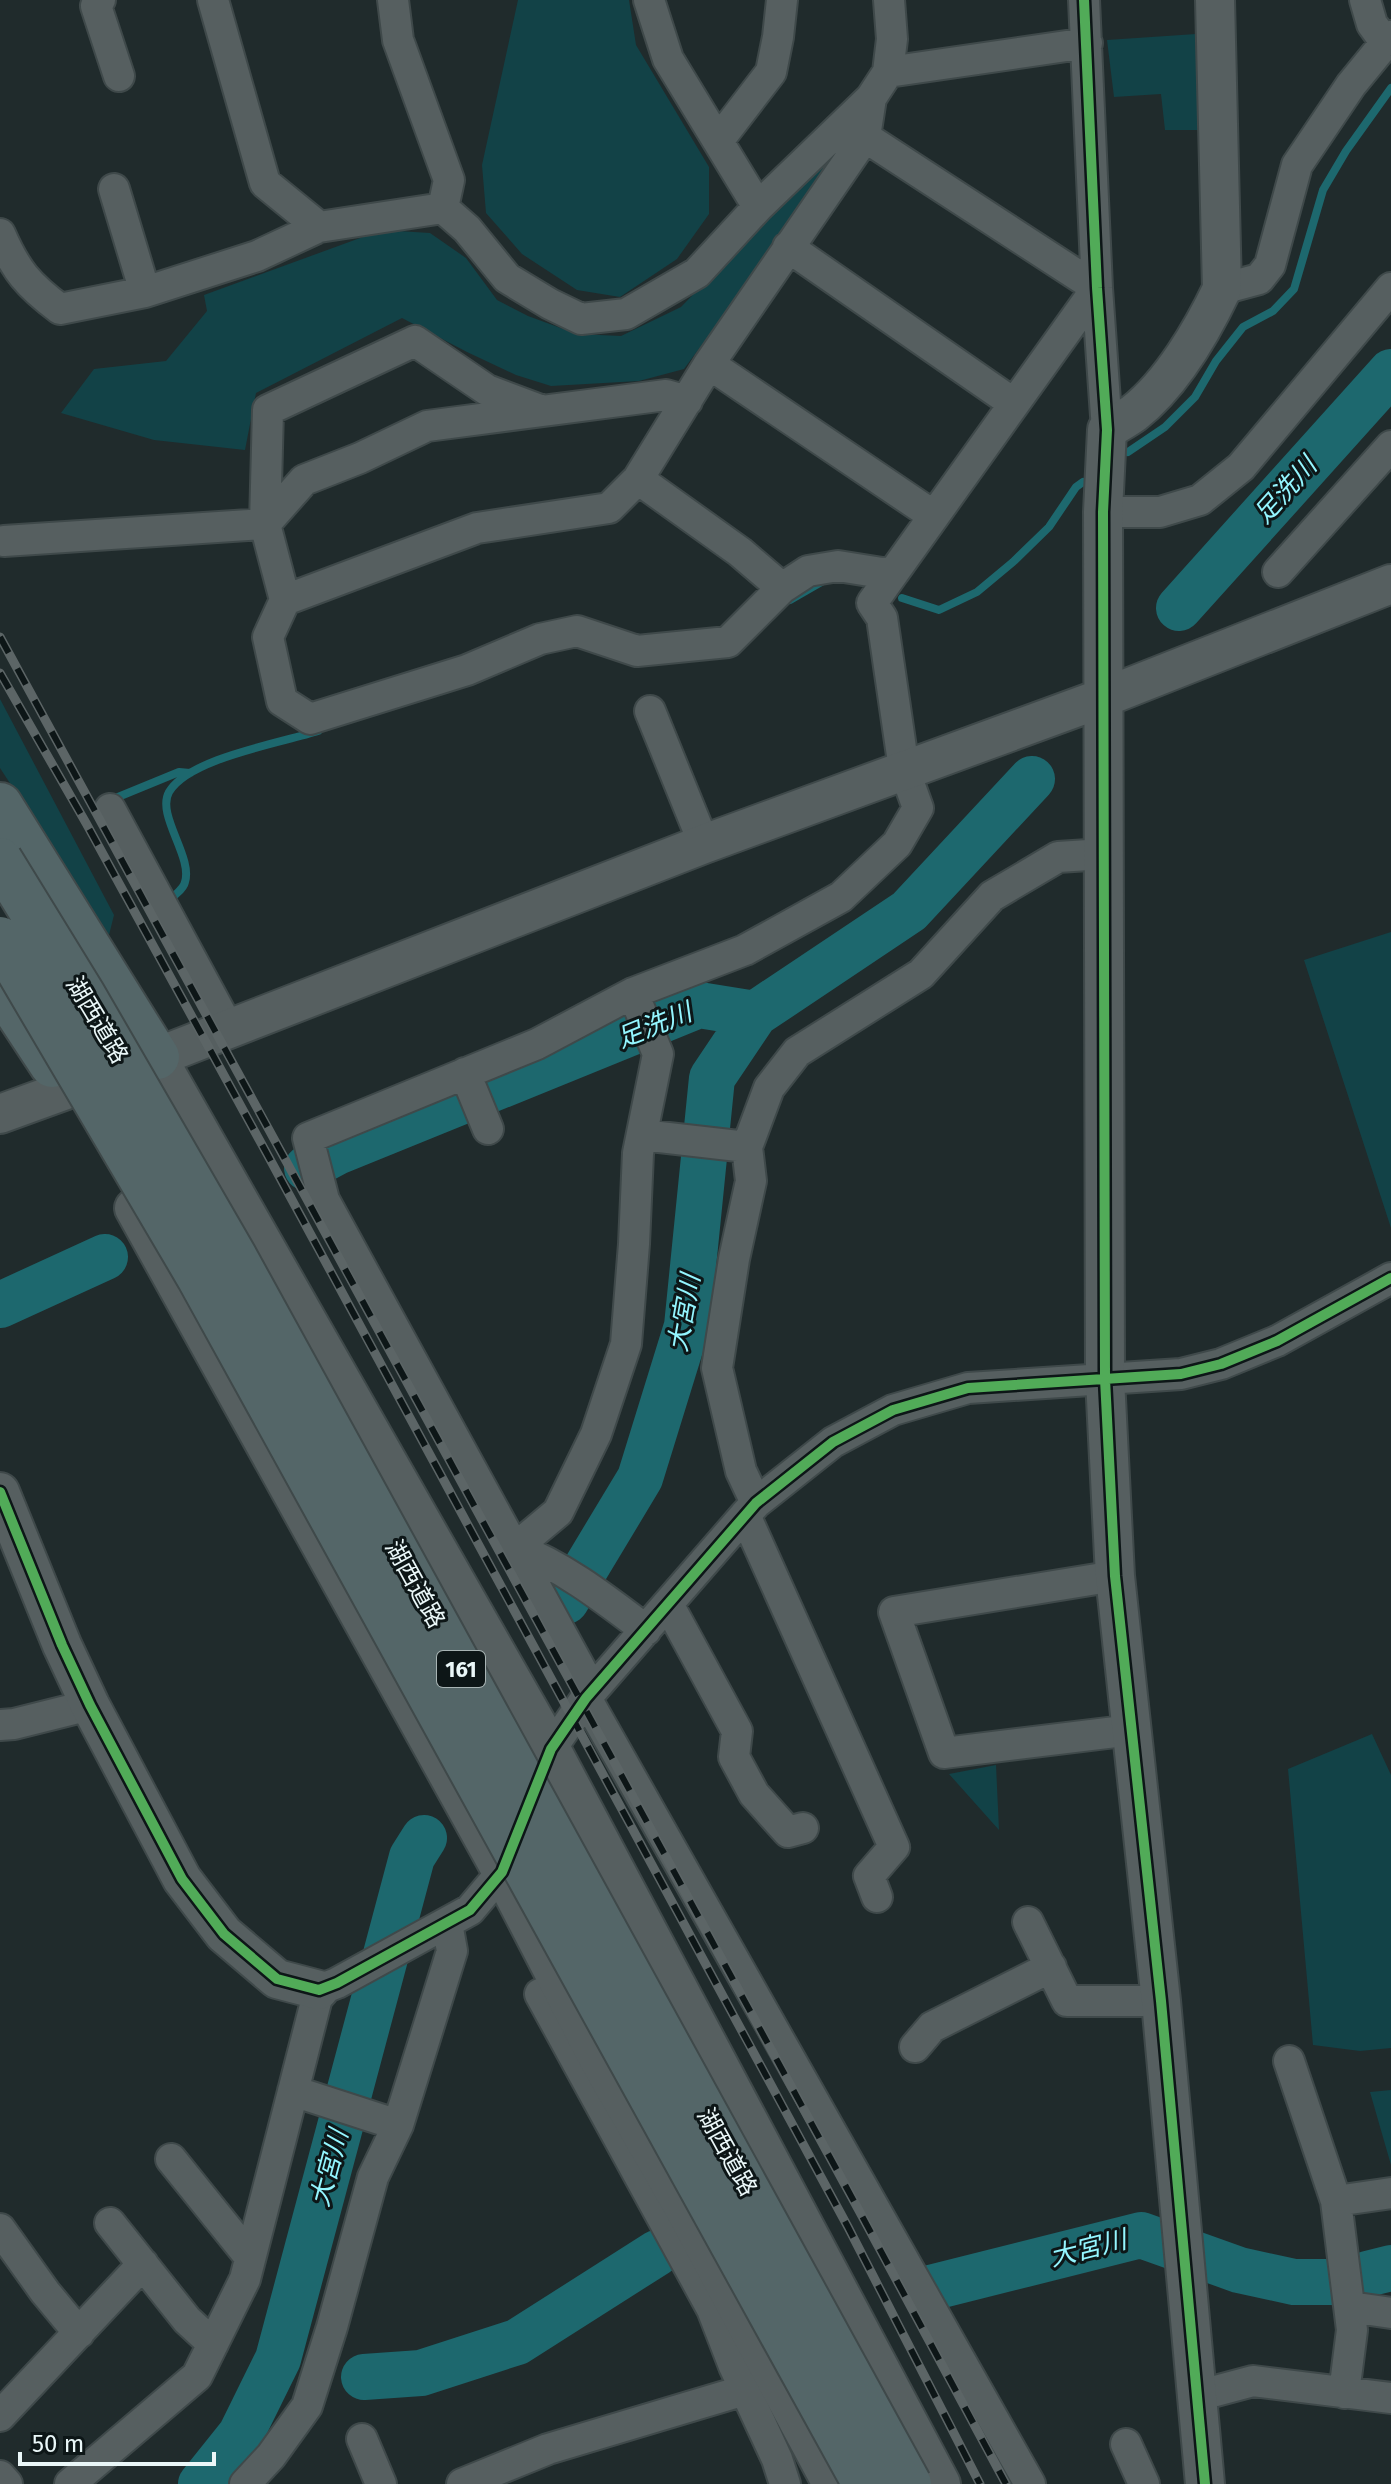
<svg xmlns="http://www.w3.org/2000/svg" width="1391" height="2484" viewBox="0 0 1391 2484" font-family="'Fira Sans','Noto Sans JP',sans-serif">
	<rect width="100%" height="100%" fill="#202b2c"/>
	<path fill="#124247" d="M 518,0 L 629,0 L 636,45 L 709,167 L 709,214 L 677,259 L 620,297 L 577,290 L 522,254 L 486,213 L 482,165 Z
		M 1196,34 L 1202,130 L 1165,130 L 1161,94 L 1114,97 L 1107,40 Z
		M 834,166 L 684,369 L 639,381 L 551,386 L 516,375 L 467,352 L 402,318 L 256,393 L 245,450 L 154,440 L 61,413 L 94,369 L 166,361 L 207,311 L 204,295 L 382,230 L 430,233 L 466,258 L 497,300 L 528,316 L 577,334 L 621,336 L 681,307 L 816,168 Z
		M 0,699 L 114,915 L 109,935 L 0,768 Z
		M 1391,932 L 1391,1228 L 1304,960 Z
		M 1372,1734 L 1391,1775 L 1391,2048 L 1360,2051 L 1313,2045 L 1288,1769 Z
		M 996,1765 L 999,1830 L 949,1774 Z
		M 1391,2090 L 1391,2165 L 1370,2092 Z"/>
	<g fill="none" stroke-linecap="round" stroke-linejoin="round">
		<path stroke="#1d686e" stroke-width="8" d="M 1128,452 L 1165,427 L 1195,397 L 1216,361 L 1243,327 L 1273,311 L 1294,289 L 1323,190 L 1346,151 L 1391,88
			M 902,598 L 939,610 L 977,592 L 1013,562 L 1049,527 L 1076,487 L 1083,482
			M 790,600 L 823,581
			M 118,797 L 179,772 L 190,773
			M 174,896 C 178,892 184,888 185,882 C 193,857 156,815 169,792 C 189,758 281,743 318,731"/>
		<path stroke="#1d686e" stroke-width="46" d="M 1179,608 L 1391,372
			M 307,1168 L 337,1152 L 699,1005 L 755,1014 L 909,911 L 1032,779
			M 0,1305 L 105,1257
			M 566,1601 L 640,1478 L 687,1326 L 712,1078 L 755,1014
			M 1367,2274 L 1391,2268
			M 930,2288 L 1141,2235 L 1239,2270 L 1294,2282 L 1338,2282
			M 364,2377 L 421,2373 L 517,2342 L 657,2253
			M 201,2484 L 241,2434 L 278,2359 L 412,1857 L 424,1838"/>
		<defs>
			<path id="minor" d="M 100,0 L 96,6 L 119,76
				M 213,0 L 265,183 L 319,227
				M 393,0 L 398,40 L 449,180 L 443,208
				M 649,0 L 668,59 L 758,207
				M 1084,0 L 1097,288 L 1107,430
				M 1365,0 L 1372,24 L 1385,42
				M 888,72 L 1087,43
				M 718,141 L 771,72 L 778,37 L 782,0
				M 114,189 L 145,292
				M 443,208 L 467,229 L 507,278 L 550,304 L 581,319 L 626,314 L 697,273 L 758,207 L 871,98
				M 0,234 C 16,271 28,285 60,309 L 145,292 L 257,256 L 319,227 L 443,208
				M 788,247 L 1013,403
				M 1222,289 L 1259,279 L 1270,265 L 1297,165 L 1351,85 L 1391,36
				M 709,364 L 934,516
				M 687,401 L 666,395 L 427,426 L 360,458 L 304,480 L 265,524 L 285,600 L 268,637 L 282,701 L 310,719 L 467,670 L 540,639 L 577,631 L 637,651 L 728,642 L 782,588 L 808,571 L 838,566 L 882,573 L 894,572 L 1097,288 L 865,137
				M 1103,512 L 1160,512 L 1200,500 L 1241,467 L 1391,288
				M 4,541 L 265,524 L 268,410 L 415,341 L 487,390 L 540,410
				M 1278,572 L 1391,446
				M 782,588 L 740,552 L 638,479 L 709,364 L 865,137 L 871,98 L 888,72 L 892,39 L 889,0
				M 285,600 L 477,528 L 609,508 L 638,479
				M 650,711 L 704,844
				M 110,809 L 229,1029
				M 633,993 L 658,1054 L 638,1153 L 634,1244 L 626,1344 L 596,1434 L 558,1512 L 515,1548 C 563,1566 605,1599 646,1630
				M 465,1073 L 488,1129
				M 642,1135 L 747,1147
				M 756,1503 L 741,1471 L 717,1368 L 734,1259 L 751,1181 L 747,1147 L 769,1088 L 797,1052 L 921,974 L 992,896 L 1058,857 L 1104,854
				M 745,1515 L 894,1847 L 869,1876 L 877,1897
				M 1115,1576 L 894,1612 L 944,1753 L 1132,1730
				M 668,1604 L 737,1731 L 734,1757 L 754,1794 L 788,1832 L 803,1828
				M 592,1690 L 324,1200 L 308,1138 L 537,1044 L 633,993 L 745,950 L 841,897 L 897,844 L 918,808 L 904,769 L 882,618 L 872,603 L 894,572
				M 586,1698 L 1030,2484
				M 0,1725 L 14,1724 L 90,1705
				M 544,1768 L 551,1749 L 586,1698 L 745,1515 L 756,1503 L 833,1442 L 893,1410 L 968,1388 L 1181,1374 L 1221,1364 L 1277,1341 L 1391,1278
				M 1028,1922 L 1067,2001 L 1161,2001
				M 561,1984 L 540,1994 L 712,2309 L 734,2366 L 777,2459 L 785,2484
				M 915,2047 L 932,2027 L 1051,1967
				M 1289,2061 L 1336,2201 L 1352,2330 L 1344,2393
				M 293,2091 L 398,2125
				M 171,2159 L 249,2256
				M 1336,2201 L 1391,2193
				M 110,2223 L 187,2320 L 213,2344
				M 0,2229 L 45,2292 L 79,2333
				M 1350,2307 L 1391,2313
				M 1197,2396 L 1253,2381 L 1391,2398
				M 0,2416 L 143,2264
				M 362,2439 L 381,2484
				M 1126,2444 L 1144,2484
				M 0,2476 L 7,2484
				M 70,2484 L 197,2376 L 245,2279 L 319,1990 L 337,1983 L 470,1910 L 502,1872 L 509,1853
				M 245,2484 L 271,2456 L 307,2406 L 332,2327 L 373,2177 L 398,2125 L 452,1951 L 447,1923
				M 462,2484 L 548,2449 L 745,2390"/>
			<path id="tertiary" d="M 157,1057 L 551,1749 L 941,2484
				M 0,1114 L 157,1057 L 704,844 L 1105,697 L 1391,584
				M 134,1208 L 502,1872 L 599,2060 L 684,2208 L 832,2484
				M 0,1492 L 62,1645 L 90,1705 L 182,1879 L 224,1934 L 277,1979 L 319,1990
				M 1205,2484 L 1161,2001 L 1115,1576 L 1105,1379 L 1103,512 L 1107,430 C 1116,424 1126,419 1134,413 C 1171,384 1202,331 1222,289 L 1215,0"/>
			<path id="motorway" d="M 0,805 L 157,1057
				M 0,986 L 52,1065"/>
		</defs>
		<use href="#minor" stroke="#3f494a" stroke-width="34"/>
		<use href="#tertiary" stroke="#3f494a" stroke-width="42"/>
		<use href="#motorway" stroke="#3f494a" stroke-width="48"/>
		<use href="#minor" stroke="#565f60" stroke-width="30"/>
		<use href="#tertiary" stroke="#565f60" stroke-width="38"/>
		<use href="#motorway" stroke="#546668" stroke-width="44"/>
		<defs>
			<path id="rail" d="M 0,637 L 862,2216 L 1006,2484
				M 0,673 L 86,823 L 272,1163 L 848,2227 L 980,2484"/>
		</defs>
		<use href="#rail" stroke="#5c6566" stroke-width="9"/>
		<use href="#rail" stroke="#0d1617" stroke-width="6" stroke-dasharray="18" stroke-linecap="butt"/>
		<defs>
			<path id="motorway-bridge" d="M 0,860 L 83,995 L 234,1256 L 909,2484
				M 0,939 L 199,1277 L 865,2484"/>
		</defs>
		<use href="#motorway-bridge" stroke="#3f494a" stroke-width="48" stroke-linecap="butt"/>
		<use href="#motorway-bridge" stroke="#546668" stroke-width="44"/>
		<defs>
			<path id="cycleway" d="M 1084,0 L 1097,288 L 1107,430 L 1103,512 L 1105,1379 L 1115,1576 L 1161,2001 L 1205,2484
				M 0,1492 L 62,1645 L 90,1705 L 182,1879 L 224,1934 L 277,1979 L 319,1990 L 337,1983 L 470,1910 L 502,1872 L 551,1749 L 586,1698 L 756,1503 L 833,1442 L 893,1410 L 968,1388 L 1181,1374 L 1221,1364 L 1277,1341 L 1391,1278"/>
		</defs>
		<use href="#cycleway" stroke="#0d1617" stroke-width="15"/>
		<use href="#cycleway" stroke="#51ab58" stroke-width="10"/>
	</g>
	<g text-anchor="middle" stroke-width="6" stroke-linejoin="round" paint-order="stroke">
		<rect fill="#0d1617" stroke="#a8b4b4" stroke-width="2" x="437" y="1651" width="48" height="36" rx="6"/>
		<g font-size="22" font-weight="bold" fill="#eaf7f8">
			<text x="461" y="1677">161</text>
		</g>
		<g font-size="24" fill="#eaf7f8" stroke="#0d1617">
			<text transform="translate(97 1020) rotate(59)" y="8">湖西道路</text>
			<text transform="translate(415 1584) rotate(61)" y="8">湖西道路</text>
			<text transform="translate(727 2152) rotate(61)" y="8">湖西道路</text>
		</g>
		<g font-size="26" font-style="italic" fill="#94f6ff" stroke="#0d1617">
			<text transform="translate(1285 490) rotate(-48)" y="9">足洗川</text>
			<text transform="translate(654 1025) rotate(-22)" y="9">足洗川</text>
			<text transform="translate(684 1313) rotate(-80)" y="9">大宮川</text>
			<text transform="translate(329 2168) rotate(-75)" y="9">大宮川</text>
			<text transform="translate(1088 2248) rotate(-14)" y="9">大宮川</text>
		</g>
	</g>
	<path d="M20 2452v12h194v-12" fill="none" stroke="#eaf7f8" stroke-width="4"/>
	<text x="32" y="2452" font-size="24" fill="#eaf7f8" stroke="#0d1617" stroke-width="6" paint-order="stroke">50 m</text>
</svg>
